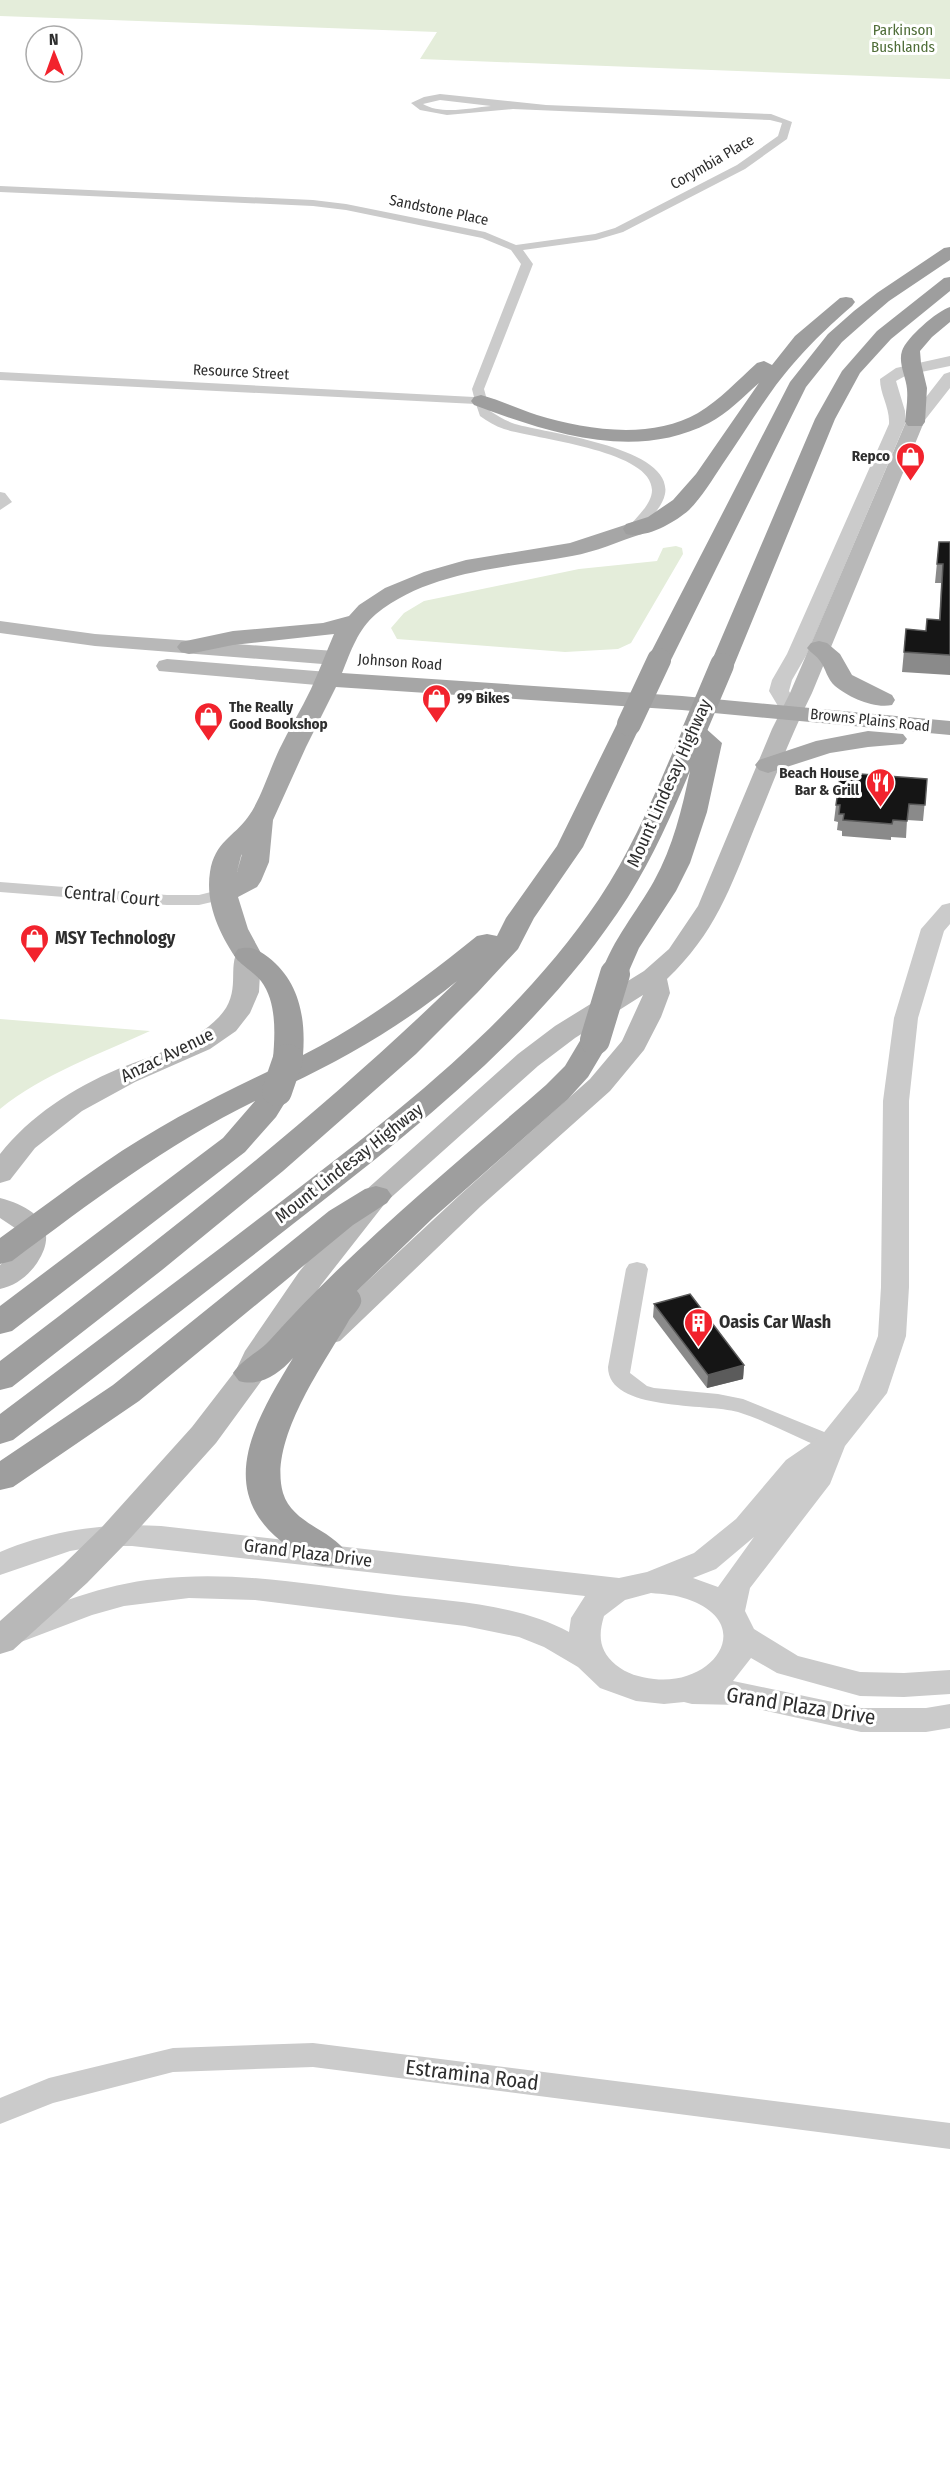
<svg xmlns="http://www.w3.org/2000/svg" width="950" height="2476" viewBox="0 0 950 2476" font-family="'Fira Sans Condensed',sans-serif">
	<rect width="100%" height="100%" fill="#fff"/>
	<path fill="#e4edda" d="M 0,0 L 950,0 L 950,79 L 420,59 L 437,32 L 0,16 Z
		M 676,546 L 682,548 L 683,554 L 631,643 L 618,649 L 565,652 L 397,639 L 391,628 L 404,613 L 424,601 L 579,569 L 657,561 L 663,548 Z
		M 0,1019 L 150,1031 C 100,1054 43,1074 0,1109 Z"/>
	<g fill="none" stroke-linecap="round" stroke-linejoin="round">
		<path fill="#cbcbcb" fill-rule="evenodd" d="M 440,94 L 546,105 L 771,114 L 792,122 L 787,139 L 745,169 L 623,232 L 596,240 L 523,250 L 533,264 L 484,389 L 490,411 C 498,416 506,421 515,424 C 545,433 674,447 665,494 C 662,509 647,520 639,532 L 634,533 L 627,529 C 635,518 652,505 652,490 C 652,450 535,439 504,429 C 495,426 487,421 480,416 L 476,404 L 0,380 L 0,372 L 474,397 L 472,389 L 521,264 L 511,250 L 482,238 L 346,210 L 313,206 L 0,192 L 0,186 L 313,200 L 346,204 L 485,232 L 516,245 L 595,234 L 615,228 L 737,165 L 778,136 L 782,123 L 770,120 L 513,109 L 447,115 L 420,110 L 411,103 L 424,97 ZM 440,100 L 491,106 C 471,108 441,115 423,104 Z
			M 0,492 L 5,493 L 12,502 L 0,510 Z
			M 0,882 L 167,895 L 199,895 L 223,889 L 229,890 L 232,894 L 229,898 L 199,905 L 167,905 L 0,892 Z
			M 637,1262 L 645,1264 L 648,1269 L 630,1373 L 647,1386 L 654,1388 L 718,1394 L 743,1399 L 839,1438 L 843,1443 L 839,1448 L 831,1451 L 823,1448 C 795,1437 767,1421 738,1412 C 707,1403 608,1412 608,1367 L 626,1269 L 629,1264 Z
			M 313,2043 L 950,2123 L 950,2149 L 313,2067 L 173,2072 L 53,2103 L 0,2124 L 0,2098 L 49,2078 L 173,2048 Z"/>
		<path fill="#cbcbcb" fill-rule="evenodd" d="M 950,356 L 950,366 L 907,375 L 896,381 L 905,411 L 905,424 L 807,654 L 792,680 L 789,691 L 801,712 L 798,716 L 784,716 L 769,691 L 772,680 L 787,654 L 889,424 C 890,407 880,395 880,379 L 896,368 Z
			M 950,372 L 950,388 L 921,425 L 909,425 L 907,422 L 909,419 L 944,374 Z
			M 950,903 L 950,924 L 944,931 L 918,1018 L 909,1101 L 909,1287 L 906,1336 L 887,1393 L 845,1446 L 830,1484 L 750,1588 L 745,1611 L 754,1629 L 798,1656 L 860,1672 L 904,1673 L 950,1670 L 950,1694 L 904,1697 L 860,1696 L 777,1673 L 751,1658 L 733,1681 L 861,1708 L 926,1708 L 950,1704 L 950,1728 L 926,1732 L 861,1732 L 740,1705 L 692,1704 L 684,1702 L 664,1704 L 636,1701 L 600,1688 L 578,1667 L 544,1647 L 519,1637 L 465,1626 L 255,1600 L 189,1598 L 124,1606 L 92,1615 L 13,1645 L 2,1642 L 2,1626 C 52,1605 103,1584 157,1579 C 235,1570 311,1585 388,1594 C 447,1601 515,1603 569,1632 L 571,1618 L 585,1596 L 132,1546 L 99,1546 L 70,1551 L 0,1575 L 0,1552 C 53,1530 104,1523 161,1526 L 619,1578 L 647,1572 L 694,1553 L 736,1519 L 786,1460 L 821,1436 L 858,1390 L 878,1336 L 881,1287 L 883,1101 L 894,1018 L 921,929 L 942,905 ZM 754,1537 L 718,1587 L 693,1578 L 716,1569 ZM 651,1593 C 663,1594 676,1595 687,1599 C 757,1623 715,1686 654,1679 C 639,1677 627,1674 616,1665 C 599,1651 598,1636 604,1616 L 625,1600 Z"/>
		<path fill="#b8b8b8" fill-rule="evenodd" d="M 915,417 L 921,418 L 924,422 L 812,693 C 790,737 773,783 754,829 C 730,889 715,933 667,979 L 670,993 L 661,1017 L 644,1050 L 610,1091 L 481,1206 L 340,1341 L 329,1344 L 318,1341 L 313,1334 L 318,1327 L 461,1194 L 590,1079 L 622,1041 L 643,995 L 575,1038 L 538,1066 L 386,1202 L 321,1285 L 277,1352 L 262,1380 L 216,1443 L 126,1543 L 87,1583 L 13,1650 L 0,1654 L 0,1621 L 63,1565 L 102,1527 L 192,1427 L 236,1370 L 245,1351 L 299,1272 L 366,1190 L 518,1054 L 555,1026 L 644,971 L 669,949 L 698,906 L 772,729 L 790,693 L 906,422 L 909,418 Z
			M 0,621 L 95,634 L 335,651 L 343,653 L 346,658 L 343,663 L 335,665 L 95,646 L 0,633 Z
			M 167,659 L 328,672 L 336,674 L 339,679 L 336,684 L 328,686 L 159,671 L 156,666 L 159,661 Z
			M 248,947 L 257,949 L 261,955 L 259,992 L 250,1013 L 236,1031 L 210,1049 L 135,1082 L 82,1111 L 35,1148 L 10,1180 L 0,1183 L 0,1154 C 30,1116 73,1088 118,1069 C 152,1055 192,1045 219,1017 C 243,992 226,967 239,949 Z
			M 0,1198 C 34,1207 61,1227 37,1263 C 28,1276 15,1286 0,1289 L 0,1265 C 12,1255 22,1245 15,1228 L 0,1218 Z"/>
		<path fill="#a6a6a6" fill-rule="evenodd" d="M 634,522 L 642,524 L 645,529 L 642,534 C 619,541 596,552 572,556 C 507,568 430,570 376,614 C 358,629 351,651 342,673 L 682,696 L 950,721 L 950,735 L 682,710 L 336,687 L 306,747 L 273,820 L 269,862 L 261,881 L 257,887 L 238,897 L 248,929 L 262,955 L 258,961 L 248,964 L 238,961 C 220,935 205,904 210,872 C 215,841 234,837 248,817 C 260,801 270,769 279,750 C 289,729 301,710 311,689 C 319,671 326,653 334,634 L 233,645 L 189,654 L 181,652 L 177,647 L 181,642 L 233,631 L 323,623 L 349,616 L 359,605 L 385,588 L 424,572 L 466,560 L 570,543 ZM 242,854 L 237,872 L 241,856 Z
			M 819,641 L 827,643 L 840,654 L 852,675 L 892,695 L 895,700 L 892,705 C 874,709 848,697 835,686 C 827,679 826,669 820,661 C 817,656 811,653 807,648 L 811,643 Z
			M 868,731 L 903,734 L 907,739 L 903,744 L 868,747 L 830,753 L 768,773 L 759,770 L 755,765 L 759,760 L 816,741 Z"/>
		<path fill="#9e9e9e" fill-rule="evenodd" d="M 950,247 L 950,260 L 889,301 L 868,319 L 842,342 L 806,387 L 671,660 L 667,665 L 659,667 L 651,665 L 647,660 L 790,382 L 828,334 L 854,311 L 877,293 L 944,248 Z
			M 950,277 L 950,291 L 891,339 L 860,373 L 835,419 L 734,665 L 730,670 L 722,672 L 714,670 L 710,665 L 815,419 L 842,371 L 877,331 L 944,278 Z
			M 846,297 L 852,298 L 855,302 L 852,306 C 822,332 801,353 776,385 C 757,411 740,439 722,465 C 712,480 702,497 689,510 C 674,523 646,539 626,534 L 623,529 L 626,524 L 648,517 L 673,500 L 696,474 L 759,383 C 743,397 728,413 709,423 C 634,462 547,432 474,405 L 471,401 L 474,397 L 481,395 C 500,400 518,409 537,415 C 586,430 651,440 698,413 C 720,400 738,380 757,363 L 764,361 L 772,365 L 795,336 L 840,298 Z
			M 950,307 L 950,322 L 932,337 L 920,351 L 921,363 L 927,388 L 925,422 L 922,426 L 908,426 L 905,422 C 906,411 908,400 907,389 C 906,377 898,363 902,351 C 906,338 937,311 950,307 Z
			M 629,717 L 638,719 L 641,724 L 583,847 L 534,918 L 518,949 L 478,992 L 416,1054 L 283,1171 L 162,1270 L 12,1387 L 0,1390 L 0,1361 C 158,1241 315,1119 457,981 C 405,1023 348,1057 288,1085 L 292,1091 L 276,1117 L 245,1152 L 12,1331 L 0,1334 L 0,1306 L 223,1138 L 255,1101 C 167,1144 90,1203 12,1261 L 0,1264 L 0,1238 C 35,1213 69,1187 104,1163 C 159,1125 220,1094 280,1066 L 273,1059 C 275,1034 277,1002 261,981 C 253,971 241,966 234,955 L 238,949 C 251,946 257,949 268,957 C 299,981 306,1017 303,1055 C 366,1023 422,980 477,936 L 487,934 L 497,936 L 506,918 L 557,846 L 617,724 L 620,719 Z
			M 694,724 L 703,726 L 722,743 L 707,812 L 690,863 L 676,891 L 639,948 L 625,980 L 615,983 L 605,980 L 601,974 C 613,939 636,913 654,881 C 673,847 682,809 690,771 C 672,814 653,857 628,897 C 543,1030 416,1128 293,1224 C 200,1297 106,1368 13,1440 L 0,1444 L 0,1414 C 96,1342 192,1270 287,1197 C 401,1110 518,1019 599,899 C 634,847 657,788 682,731 L 685,726 Z
			M 595,1031 L 606,1034 L 610,1040 L 588,1077 L 568,1099 L 433,1218 L 357,1291 C 360,1294 362,1299 361,1303 C 359,1310 351,1316 348,1322 C 323,1365 268,1441 283,1493 C 293,1525 333,1529 348,1555 L 342,1564 C 319,1571 308,1561 289,1547 C 211,1493 255,1421 293,1358 C 279,1374 260,1387 239,1381 L 233,1373 C 243,1359 259,1352 270,1340 C 352,1248 453,1166 546,1085 L 565,1066 L 584,1034 Z
			M 376,1186 L 387,1189 L 392,1196 L 387,1203 L 353,1225 L 139,1401 L 13,1487 L 0,1490 L 0,1461 L 113,1385 L 329,1211 L 365,1189 Z"/>
		<path stroke="#9e9e9e" stroke-width="24" d="M 629,724 L 659,660
			M 694,731 L 722,665"/>
		<path stroke="#9e9e9e" stroke-width="30" d="M 595,1040 L 615,974
			M 277,1091 L 288,1059"/>
	</g>
	<path fill="#8a8a8a" d="M 939,542 L 950,542 L 950,675 L 902,672 L 906,629 L 926,631 L 939,620 L 941,583 L 935,583 Z
		M 859,779 L 927,779 L 923,821 L 907,820 L 906,838 L 891,837 L 891,840 L 842,836 L 842,831 L 837,830 L 838,822 L 834,821 L 836,805 Z
		M 654,1304 L 744,1365 L 743,1379 L 707,1388 L 653,1317 Z"/>
	<path fill="#5b5b5b" d="M 744,1365 L 743,1379 L 707,1388 L 708,1375 Z"/>
	<path fill="#151515" stroke="#5b5b5b" stroke-width="1.5" d="M 939,542 L 950,542 L 950,655 L 904,652 L 906,629 L 926,631 L 927,619 L 940,620 L 943,564 L 937,564 Z
		M 860,774 L 927,779 L 925,805 L 909,804 L 907,821 L 893,820 L 892,824 L 843,820 L 844,814 L 839,814 L 840,805 L 836,805 L 840,777 L 859,779 Z
		M 690,1294 L 744,1365 L 708,1375 L 654,1304 Z"/>
	<defs>
		<symbol id="shop-pin" viewBox="-11 -11 22 30"><path d="M0 17L-7.5 6A9.5 9.5 0 1 1 7.5 6Z" fill="#f2232d" stroke="#fff"/><path d="M-5-2.5h2.3a2.7 3.5 0 0 1 5.4 0H5L5.5 6h-11ZM-1.5-2.5h3a1.5 2.3 0 0 0-3 0Z" fill="#fff"/></symbol>
		<symbol id="restaurant-pin" viewBox="-11 -11 22 30"><path d="M0 17L-7.5 6A9.5 9.5 0 1 1 7.5 6Z" fill="#f2232d" stroke="#fff"/><path d="M-5-6h1v4h1v-4h1v4h1v-4h1v5L-1.5 .5V6h-2V.5L-5-1ZM5-6V6H3V1.5H1.5Q1.5-4 5-6Z" fill="#fff"/></symbol>
		<symbol id="building-pin" viewBox="-11 -11 22 30"><path d="M0 17L-7.5 6A9.5 9.5 0 1 1 7.5 6Z" fill="#f2232d" stroke="#fff"/><path d="M-4-6H4V6H1V3H-1V6H-4ZM-2.5-4.3h1.7v1.8h-1.7ZM.8-4.3h1.7v1.8H.8ZM-2.5-1h1.7V.8h-1.7ZM.8-1h1.7V.8H.8Z" fill="#fff"/></symbol>
	</defs>
	<g fill-rule="evenodd">
		<use href="#shop-pin" x="894" y="440" width="33" height="45"/>
		<use href="#shop-pin" x="420" y="682" width="33" height="45"/>
		<use href="#shop-pin" x="192" y="700" width="33" height="45"/>
		<use href="#restaurant-pin" x="864" y="766" width="33" height="45"/>
		<use href="#shop-pin" x="18" y="922" width="33" height="45"/>
		<use href="#building-pin" x="682" y="1306" width="33" height="45"/>
	</g>
	<g text-anchor="middle" stroke-width="6" stroke-linejoin="round" paint-order="stroke">
		<g font-size="15" fill="#4f6d38" stroke="#fff">
			<text x="903" y="35">Parkinson<tspan x="903" dy="17">Bushlands</tspan></text>
		</g>
		<g font-size="15" fill="#2e2e2e" stroke="#fff">
			<text transform="translate(712 162) rotate(-30)" y="5">Corymbia Place</text>
			<text transform="translate(439 210) rotate(12)" y="5">Sandstone Place</text>
			<text transform="translate(241 372) rotate(3)" y="5">Resource Street</text>
			<text transform="translate(400 662) rotate(4)" y="5">Johnson Road</text>
			<text transform="translate(870 720) rotate(6)" y="5">Browns Plains Road</text>
		</g>
		<g font-size="15" font-weight="bold" fill="#2e2e2e" stroke="#fff" text-anchor="end">
			<text x="890" y="461">Repco</text>
			<text x="457" y="703" text-anchor="start">99 Bikes</text>
			<text x="229" y="712" text-anchor="start">The Really<tspan x="229" dy="17">Good Bookshop</tspan></text>
			<text x="859" y="778">Beach House<tspan x="859" dy="17">Bar &amp; Grill</tspan></text>
		</g>
		<g font-size="18" fill="#2e2e2e" stroke="#fff">
			<text transform="translate(669 783) rotate(-66)" y="6">Mount Lindesay Highway</text>
			<text transform="translate(112 896) rotate(5)" y="6">Central Court</text>
			<text transform="translate(167 1055) rotate(-26)" y="6">Anzac Avenue</text>
			<text transform="translate(349 1163) rotate(-38)" y="6">Mount Lindesay Highway</text>
			<text transform="translate(308 1553) rotate(7)" y="6">Grand Plaza Drive</text>
		</g>
		<g font-size="18" font-weight="bold" fill="#2e2e2e" stroke="#fff" text-anchor="start">
			<text x="55" y="944">MSY Technology</text>
			<text x="719" y="1328">Oasis Car Wash</text>
		</g>
		<g font-size="21" fill="#2e2e2e" stroke="#fff">
			<text transform="translate(801 1706) rotate(9)" y="7">Grand Plaza Drive</text>
			<text transform="translate(472 2075) rotate(7)" y="7">Estramina Road</text>
		</g>
	</g>
	<g transform="translate(54 54) rotate(359)"><circle r="28" fill="#ffffff" stroke="#ababab" stroke-width="1.5"/>
	<path d="M0-4.5L10 22L0 15L-10 22Z" fill="#f2232d"/>
	<text y="-9" font-size="16" font-weight="bold" text-anchor="middle" fill="#2e2e2e">N</text>
	</g>
</svg>
